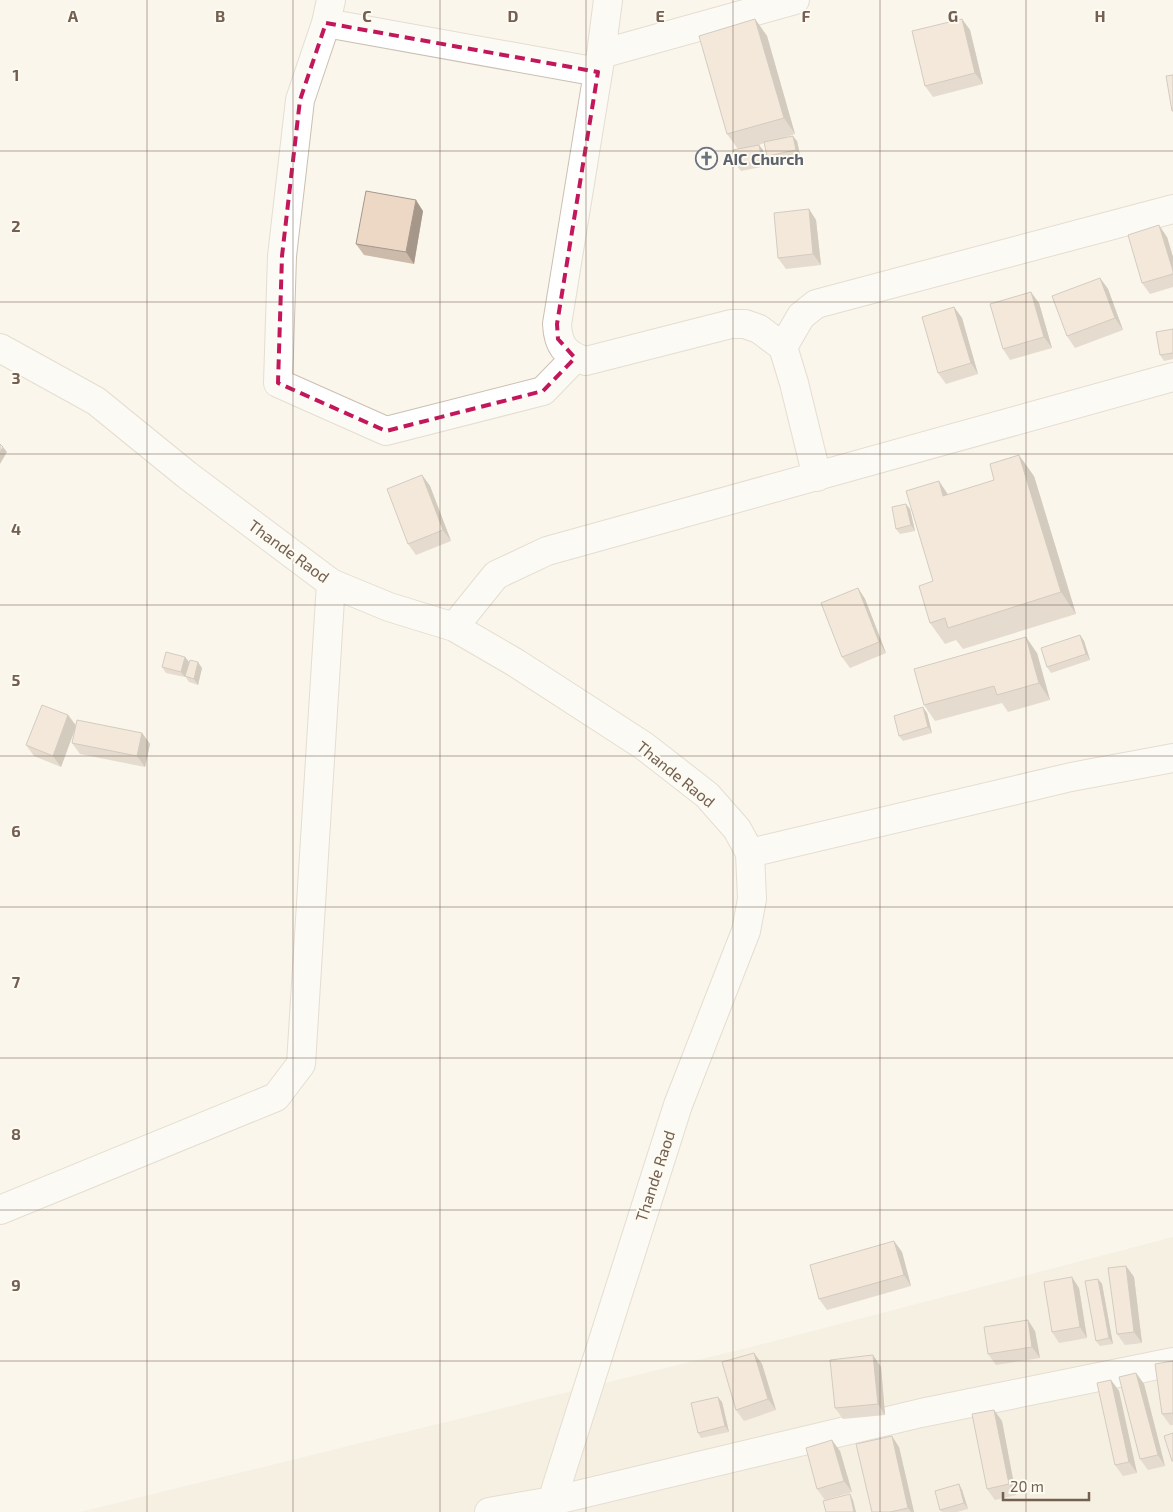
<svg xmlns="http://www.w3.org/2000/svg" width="1173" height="1512" viewBox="0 0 1173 1512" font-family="'Exo 2',sans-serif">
	<rect width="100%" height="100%" fill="#faf6eb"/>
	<path fill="#f1e8da" d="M 1173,1237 L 1173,1512 L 80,1512 L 767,1343 Z"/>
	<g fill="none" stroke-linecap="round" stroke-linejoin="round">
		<defs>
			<path id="street" d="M 331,0 L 326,23 L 598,72
				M 608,0 L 601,54 L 557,324 C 558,345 565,355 586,361 L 731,324 L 745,324 L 759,329 L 783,347 L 794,383 L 817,477
				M 326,23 L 300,100 L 282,256 L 278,383 L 386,431 L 543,391 L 575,358
				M 601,54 L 795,0
				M 783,347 L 801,316 L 816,304 L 1173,209
				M 0,348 L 96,401 L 187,475 L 331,583 L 389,607 L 454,627 L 516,663 L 644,746 L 707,795 L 737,829 L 750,853 L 752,899 L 746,931 L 678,1105 L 552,1501 L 546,1512
				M 454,627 L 496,575 L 547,551 L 1173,377
				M 750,853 L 1071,777 L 1173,758
				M 0,1210 L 276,1097 L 301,1064 L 331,583
				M 489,1512 L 552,1501 L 921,1413 L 1173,1362"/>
		</defs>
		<use href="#street" stroke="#ccbfb2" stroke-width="30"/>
		<use href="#street" stroke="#fff" stroke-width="28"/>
	</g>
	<path fill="#ccbaaa" d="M 755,19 L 767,36 L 795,134 L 783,138 L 797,141 L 800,155 L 771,162 L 767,156 L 764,143 L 759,145 L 763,150 L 766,166 L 741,171 L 737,166 L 738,149 L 727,134 Z
		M 962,19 L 970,30 L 983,84 L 933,97 L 925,86 Z
		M 809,209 L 816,220 L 821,265 L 786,269 L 778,258 Z
		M 423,211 L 414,264 L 364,255 L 356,244 Z
		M 1167,237 L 1173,257 L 1173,287 L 1150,294 L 1142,283 Z
		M 1100,278 L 1108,289 L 1123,330 L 1075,348 L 1067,336 Z
		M 1039,303 L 1052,348 L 1010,360 L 1003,349 Z
		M 954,307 L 962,318 L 978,374 L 946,384 L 938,373 Z
		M 1173,329 L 1173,359 L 1164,361 L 1160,355 Z
		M 422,475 L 430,486 L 451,541 L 416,555 L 408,544 Z
		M 1034,476 L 1076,614 L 963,649 L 956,640 L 945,644 L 930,623 L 933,581 L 948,494 Z
		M 910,509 L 915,531 L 900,534 L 896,529 Z
		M 858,588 L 865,599 L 886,653 L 850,668 L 842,657 Z
		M 1080,635 L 1084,641 L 1090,660 L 1051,673 L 1047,667 Z
		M 1037,653 L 1050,700 L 1008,712 L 1002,703 L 935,721 L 924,705 Z
		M 185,657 L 189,662 L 185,677 L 166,673 L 162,667 Z
		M 202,668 L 198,685 L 189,682 L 185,676 Z
		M 927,713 L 932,733 L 903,741 L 899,736 Z
		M 68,715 L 76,725 L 142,733 L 150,744 L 145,767 L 80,754 L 72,743 L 76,727 L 61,767 L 34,756 L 26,745 Z
		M 894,1241 L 902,1252 L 911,1286 L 827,1310 L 819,1299 Z
		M 1126,1266 L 1134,1277 L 1142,1343 L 1125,1345 L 1117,1334 Z
		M 1098,1279 L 1102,1284 L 1113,1344 L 1100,1346 L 1096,1341 Z
		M 1079,1288 L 1087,1338 L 1059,1343 L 1052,1332 Z
		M 1035,1331 L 1040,1358 L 996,1365 L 988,1354 Z
		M 754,1353 L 762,1364 L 776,1410 L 744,1421 L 736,1410 Z
		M 873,1355 L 881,1367 L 885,1415 L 843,1419 L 835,1408 Z
		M 1173,1361 L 1173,1425 L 1170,1425 L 1162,1414 Z
		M 1136,1373 L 1144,1384 L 1165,1466 L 1148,1470 L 1140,1459 Z
		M 1111,1380 L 1119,1391 L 1137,1473 L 1123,1476 L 1115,1465 Z
		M 722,1402 L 729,1432 L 701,1438 L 698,1433 Z
		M 994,1410 L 1002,1421 L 1016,1495 L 995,1500 L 987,1489 Z
		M 899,1447 L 914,1512 L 872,1512 Z
		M 840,1451 L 852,1492 L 825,1500 L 817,1489 Z
		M 959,1484 L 962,1490 L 968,1509 L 957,1512 L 942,1512 L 940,1510 Z"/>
	<path fill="#a6978b" d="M 755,19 L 767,36 L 795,134 L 784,118 Z
		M 962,19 L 970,30 L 983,84 L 975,73 Z
		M 793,136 L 797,141 L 800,155 L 796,150 Z
		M 759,145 L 763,150 L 766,166 L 762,160 Z
		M 416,200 L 423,211 L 414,264 L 406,252 Z
		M 809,209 L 816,220 L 821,265 L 813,254 Z
		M 1159,225 L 1167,237 L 1173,257 L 1173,271 Z
		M 1100,278 L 1108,289 L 1123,330 L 1115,318 Z
		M 1031,292 L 1039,303 L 1052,348 L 1044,337 Z
		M 954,307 L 962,318 L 978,374 L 971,363 Z
		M 3,447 L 7,452 L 0,464 L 0,452 Z
		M 1019,455 L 1034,476 L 1076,614 L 1061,592 Z
		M 422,475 L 430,486 L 451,541 L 443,530 Z
		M 939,481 L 953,502 L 943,496 Z
		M 906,504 L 910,509 L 915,531 L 911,525 Z
		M 858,588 L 865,599 L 886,653 L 879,642 Z
		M 1080,635 L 1084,641 L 1090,660 L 1086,654 Z
		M 1026,637 L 1037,653 L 1050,700 L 1039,683 Z
		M 185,657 L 189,662 L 185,677 L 181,672 Z
		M 198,662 L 202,668 L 198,685 L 194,679 Z
		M 923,707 L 927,713 L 932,733 L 928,727 Z
		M 68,715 L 76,726 L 61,767 L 53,756 Z
		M 142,733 L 150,744 L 145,767 L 137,756 Z
		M 894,1241 L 902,1252 L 911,1286 L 904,1275 Z
		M 1126,1266 L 1134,1277 L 1142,1343 L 1134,1332 Z
		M 1072,1277 L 1079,1288 L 1087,1338 L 1080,1327 Z
		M 1098,1279 L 1102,1284 L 1113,1344 L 1109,1338 Z
		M 1028,1320 L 1035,1331 L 1040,1358 L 1032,1347 Z
		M 754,1353 L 762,1364 L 776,1410 L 768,1399 Z
		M 873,1355 L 881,1367 L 885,1415 L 878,1404 Z
		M 1136,1373 L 1144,1384 L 1165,1466 L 1158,1455 Z
		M 1111,1380 L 1119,1391 L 1137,1473 L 1129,1462 Z
		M 718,1397 L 722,1402 L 729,1432 L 725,1426 Z
		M 994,1410 L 1002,1421 L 1016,1495 L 1009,1484 Z
		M 892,1436 L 899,1447 L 914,1512 L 911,1512 L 908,1508 Z
		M 832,1440 L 840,1451 L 852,1492 L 844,1481 Z
		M 959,1484 L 962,1490 L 968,1509 L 964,1503 Z
		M 850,1494 L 853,1500 L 856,1512 L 854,1512 Z"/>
	<path fill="#edd8c6" stroke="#a6978b" d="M 755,19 L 784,118 L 727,134 L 699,36 Z
		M 962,19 L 975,73 L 925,86 L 912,31 Z
		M 1173,75 L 1173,111 L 1172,111 L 1166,76 Z
		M 793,136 L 796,150 L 767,156 L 764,142 Z
		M 759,145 L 762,160 L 737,166 L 733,150 Z
		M 366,191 L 416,200 L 406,252 L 356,244 Z
		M 809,209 L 813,254 L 778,258 L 774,213 Z
		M 1159,225 L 1173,271 L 1173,274 L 1142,283 L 1128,235 Z
		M 1100,278 L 1115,318 L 1067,336 L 1052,296 Z
		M 1031,292 L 1044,337 L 1003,349 L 990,304 Z
		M 954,307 L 971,363 L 938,373 L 922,317 Z
		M 1173,329 L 1173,353 L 1160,355 L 1156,332 Z
		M 0,444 L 3,447 L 0,452 Z
		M 1019,455 L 1061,592 L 948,628 L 945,618 L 930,623 L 919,586 L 933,581 L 906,491 L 939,481 L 943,496 L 994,480 L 990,464 Z
		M 422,475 L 443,530 L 408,544 L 387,489 Z
		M 906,504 L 911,525 L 896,529 L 892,507 Z
		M 858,588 L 879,642 L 842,657 L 821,603 Z
		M 1080,635 L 1086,654 L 1047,667 L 1041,648 Z
		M 1026,637 L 1039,683 L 997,695 L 994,686 L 924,705 L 914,669 Z
		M 166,652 L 185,657 L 181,672 L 162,667 Z
		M 190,660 L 198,662 L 194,679 L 185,676 Z
		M 42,705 L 68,715 L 53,756 L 26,745 Z
		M 923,707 L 928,727 L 899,736 L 894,716 Z
		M 77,720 L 142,733 L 137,756 L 72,743 Z
		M 894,1241 L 904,1275 L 819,1299 L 810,1265 Z
		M 1126,1266 L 1134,1332 L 1117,1334 L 1108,1268 Z
		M 1072,1277 L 1080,1327 L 1052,1332 L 1044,1282 Z
		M 1098,1279 L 1109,1338 L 1096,1341 L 1085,1281 Z
		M 1028,1320 L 1032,1347 L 988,1354 L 984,1327 Z
		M 754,1353 L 768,1399 L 736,1410 L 722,1362 Z
		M 873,1355 L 878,1404 L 835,1408 L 830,1360 Z
		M 1173,1361 L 1173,1413 L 1162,1414 L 1155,1364 Z
		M 1136,1373 L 1158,1455 L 1140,1459 L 1119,1377 Z
		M 1111,1380 L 1129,1462 L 1115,1465 L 1097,1383 Z
		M 718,1397 L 725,1426 L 698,1433 L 691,1403 Z
		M 994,1410 L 1009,1484 L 987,1489 L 972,1414 Z
		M 1173,1433 L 1173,1461 L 1172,1461 L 1164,1436 Z
		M 892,1436 L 908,1508 L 890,1512 L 872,1512 L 856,1444 Z
		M 832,1440 L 844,1481 L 817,1489 L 806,1448 Z
		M 959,1484 L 964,1503 L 940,1510 L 935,1491 Z
		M 850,1494 L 854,1512 L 826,1512 L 823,1501 Z"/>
	<path d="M0 0H1173V1512H0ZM 326,23 L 598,72 L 557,324 L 558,339 L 575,358 L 543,391 L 386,431 L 278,383 L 282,256 L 300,100 Z" fill="#faf6eb" fill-opacity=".55" fill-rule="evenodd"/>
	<path fill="none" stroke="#c2185b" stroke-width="4" stroke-dasharray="10 6" stroke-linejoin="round" d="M 326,23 L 598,72 L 557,324 L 558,339 L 575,358 L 543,391 L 386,431 L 278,383 L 282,256 L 300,100 Z"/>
	<path fill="none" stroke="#736051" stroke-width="1" stroke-opacity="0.55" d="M 147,0 L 147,1512M 293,0 L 293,1512M 440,0 L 440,1512M 586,0 L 586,1512M 733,0 L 733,1512M 880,0 L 880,1512M 1026,0 L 1026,1512M 0,151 L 1173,151M 0,302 L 1173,302M 0,454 L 1173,454M 0,605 L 1173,605M 0,756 L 1173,756M 0,907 L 1173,907M 0,1058 L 1173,1058M 0,1210 L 1173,1210M 0,1361 L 1173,1361"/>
	<defs>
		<symbol id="church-ring" viewBox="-11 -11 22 22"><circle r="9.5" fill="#fdfaf1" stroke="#6b7280" stroke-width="1.5"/><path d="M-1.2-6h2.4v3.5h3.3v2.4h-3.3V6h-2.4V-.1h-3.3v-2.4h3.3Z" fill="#6b7280"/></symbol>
	</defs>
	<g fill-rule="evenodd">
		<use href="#church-ring" x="694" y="146" width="25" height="25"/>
	</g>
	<g text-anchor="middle" stroke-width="4" stroke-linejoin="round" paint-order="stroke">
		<g font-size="16" font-weight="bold" fill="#5b616d" stroke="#fdfaf1" text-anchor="start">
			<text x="723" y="165">AIC Church</text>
		</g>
		<g font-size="16" fill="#736051" stroke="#fdfaf1">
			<text transform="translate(289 551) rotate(36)" y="6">Thande Raod</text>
			<text transform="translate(676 774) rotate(39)" y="6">Thande Raod</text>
			<text transform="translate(655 1176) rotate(-72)" y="6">Thande Raod</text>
		</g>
	</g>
	<g font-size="16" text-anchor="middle" font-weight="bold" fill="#736051" stroke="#fdfaf1" stroke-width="4" stroke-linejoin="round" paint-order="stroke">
		<text x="73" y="22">A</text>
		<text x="220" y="22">B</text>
		<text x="367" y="22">C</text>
		<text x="513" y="22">D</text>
		<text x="660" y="22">E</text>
		<text x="806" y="22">F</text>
		<text x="953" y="22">G</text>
		<text x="1100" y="22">H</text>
		<text x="16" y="81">1</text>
		<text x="16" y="232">2</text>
		<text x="16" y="384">3</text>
		<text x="16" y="535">4</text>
		<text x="16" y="686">5</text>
		<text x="16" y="837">6</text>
		<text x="16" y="988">7</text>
		<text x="16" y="1140">8</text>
		<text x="16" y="1291">9</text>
	</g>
	<path d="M1003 1492v8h86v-8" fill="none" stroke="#736051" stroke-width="2.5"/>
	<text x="1010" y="1492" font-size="15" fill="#736051" stroke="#fdfaf1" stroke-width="4" paint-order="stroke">20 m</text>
</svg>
